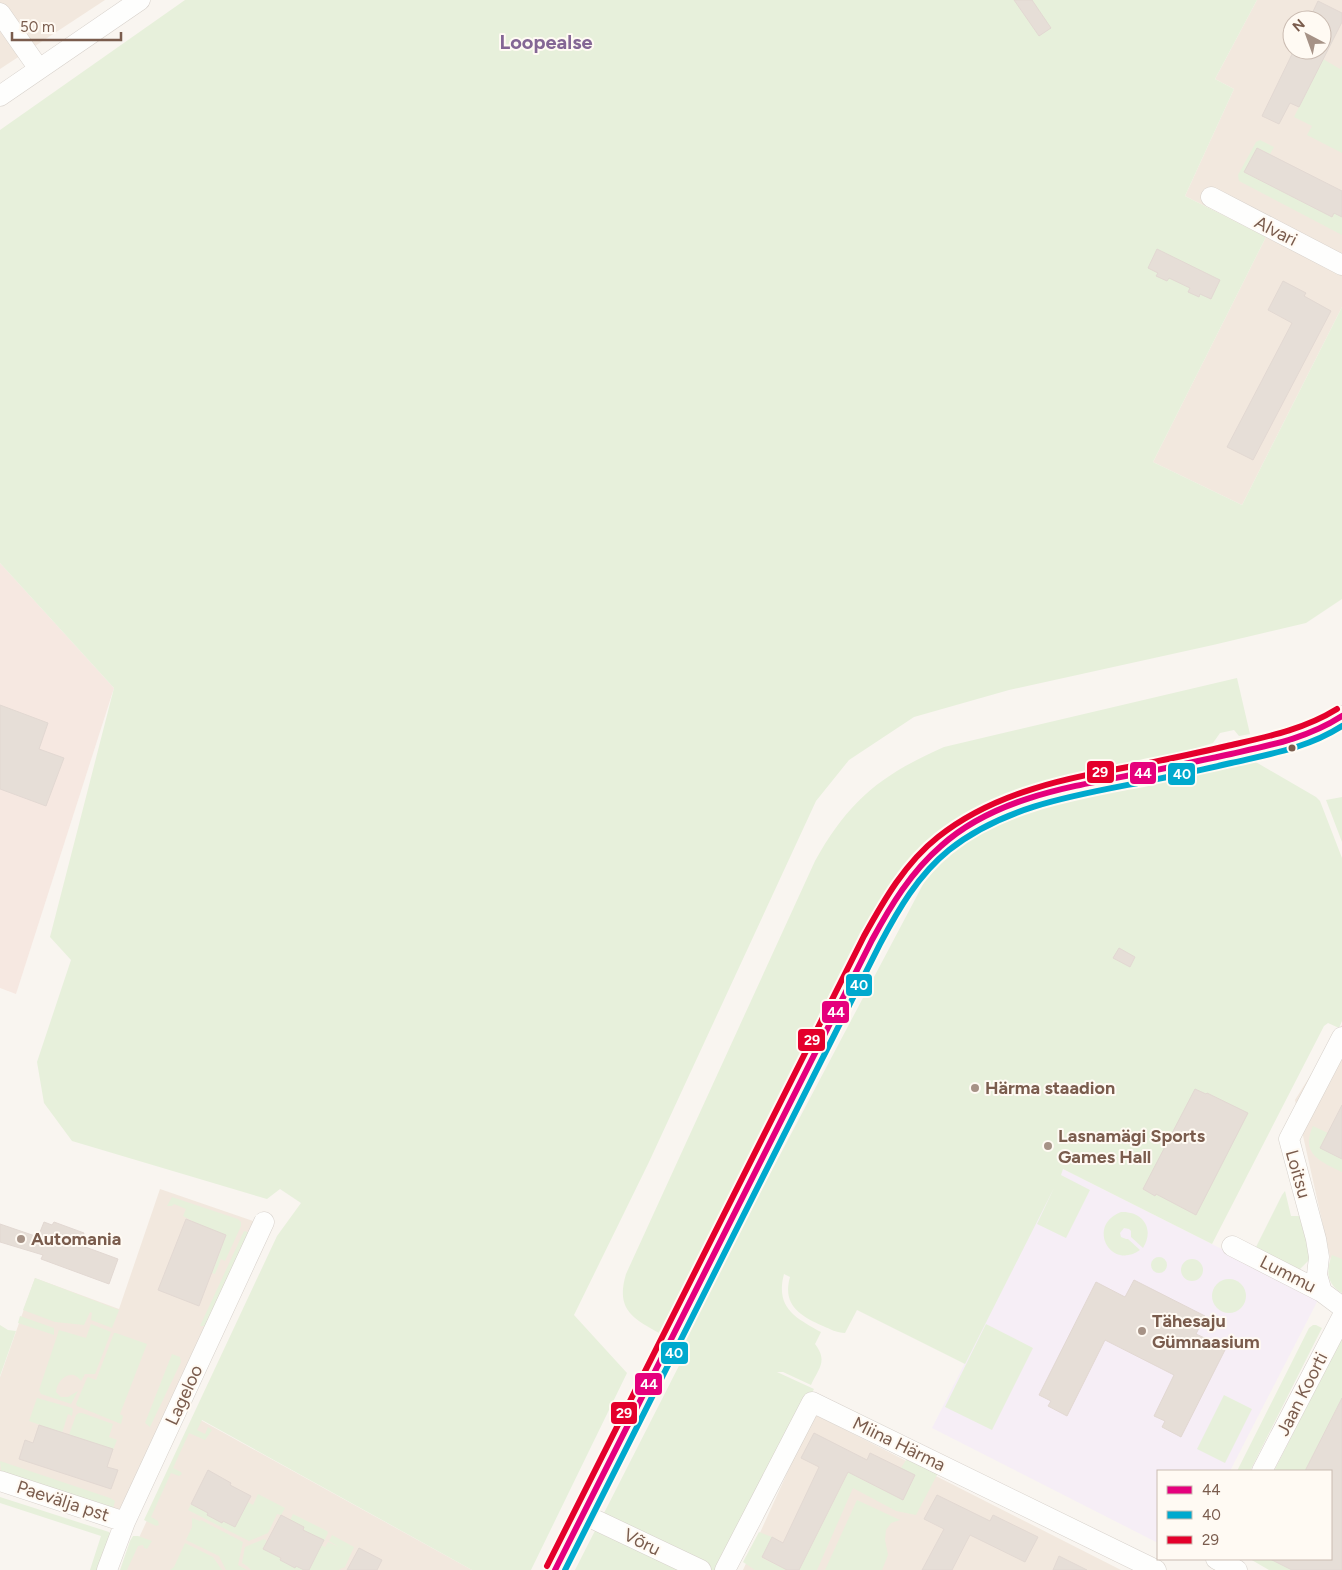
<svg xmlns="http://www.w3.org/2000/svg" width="1342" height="1570" viewBox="0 0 1342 1570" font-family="Figtree,sans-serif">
	<rect width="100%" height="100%" fill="#f9f5f0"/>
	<path fill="#f2e8de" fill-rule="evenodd" d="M 0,0 L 105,0 L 0,69 Z
		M 1257,0 L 1342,0 L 1342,307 L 1242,505 L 1153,462 L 1266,237 L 1185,196 L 1234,89 L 1215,79 ZM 1292,20 L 1322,20 L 1322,50 L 1292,50 Z
		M 1342,1025 L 1342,1274 L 1333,1270 L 1295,1100 Z
		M 160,1189 L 256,1222 L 122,1512 L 0,1473 L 0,1377 L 35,1278 L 119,1309 Z
		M 814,1414 L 1121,1570 L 743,1570 Z
		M 195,1417 L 472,1570 L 124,1570 Z"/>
	<path fill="#f6e8e1" d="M 0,563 L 114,688 L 16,994 L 0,988 Z"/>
	<path fill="#f6eef6" d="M 1063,1169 L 1319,1298 L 1230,1471 L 1158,1471 L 1158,1543 L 932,1428 Z"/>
	<path fill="#e7f0db" d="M 185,0 L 1257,0 L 1215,79 L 1234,89 L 1185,196 L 1266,237 L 1153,462 L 1242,505 L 1342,307 L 1342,599 L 1306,623 L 1213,645 L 1009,690 L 914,717 L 849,760 L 816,801 L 649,1162 L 574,1315 L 627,1373 L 531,1570 L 472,1570 L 202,1420 L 197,1430 L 205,1434 L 208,1427 L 212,1430 L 205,1440 L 189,1433 L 173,1468 L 181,1472 L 182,1474 L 179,1476 L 171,1473 L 151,1517 L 158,1521 L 159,1525 L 156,1526 L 144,1520 L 277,1236 L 301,1203 L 280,1189 L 267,1199 L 72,1141 L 44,1103 L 37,1062 L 71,960 L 50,937 L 114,688 L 0,563 L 0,130 Z
		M 1323,59 L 1340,69 L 1342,65 L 1342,153 L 1307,135 L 1312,126 L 1294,117 Z
		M 1260,140 L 1274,147 L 1270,154 L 1257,148 L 1245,172 L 1332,217 L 1334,213 L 1342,217 L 1342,235 L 1239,181 L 1238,175 L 1256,142 Z
		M 1237,678 L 1250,734 L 1239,736 L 1234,730 L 1220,733 L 1213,743 L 1193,749 L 1194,754 L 1081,778 L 929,848 L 663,1335 C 634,1319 615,1311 626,1274 L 815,861 C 849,800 881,775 944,747 Z
		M 1254,761 L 1316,797 L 1320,801 L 1342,858 L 1342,1021 L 1339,1028 L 1328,1023 L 1324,1026 L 1212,1244 L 1063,1169 L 1061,1175 L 1090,1190 L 1066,1238 L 1037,1224 L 1054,1188 L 965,1364 L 857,1310 L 845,1333 C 837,1333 830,1329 823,1326 C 800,1316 782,1305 790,1277 L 784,1274 C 775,1308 796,1318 821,1332 L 815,1344 C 828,1361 819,1368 811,1385 L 783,1372 L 777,1372 L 814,1389 L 723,1570 L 575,1570 L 688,1348 L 680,1344 L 929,873 L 965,841 L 1000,821 L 1041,805 Z
		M 1342,797 L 1342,842 L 1326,800 Z
		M 1313,1126 L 1328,1133 L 1321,1148 L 1342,1159 L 1342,1172 C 1320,1161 1300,1154 1313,1126 Z
		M 1285,1191 L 1291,1216 L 1301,1216 L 1311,1253 L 1309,1260 L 1299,1270 L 1256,1247 L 1282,1195 Z
		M 172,1197 L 238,1219 L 241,1222 L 241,1226 L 225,1261 L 221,1259 L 215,1274 L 212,1273 L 226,1235 L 198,1224 L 183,1216 L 186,1209 L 174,1204 L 172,1206 L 167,1206 Z
		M 1121,1212 C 1143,1211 1155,1229 1143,1248 L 1131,1237 L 1131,1231 L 1129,1229 L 1124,1228 L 1120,1233 L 1121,1237 L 1126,1239 L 1128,1239 L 1140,1250 C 1110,1271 1086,1225 1121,1212 Z
		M 244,1231 L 251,1233 L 205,1326 L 200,1326 Z
		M 1332,1255 L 1342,1259 L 1342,1293 C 1326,1284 1326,1270 1332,1255 Z
		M1151 1265a8 8 0 1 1 16 0a8 8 0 1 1-16 0Z
		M1181 1270a11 11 0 1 1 22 0a11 11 0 1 1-22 0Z
		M 35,1278 L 119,1310 L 112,1328 L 91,1320 L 92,1313 L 90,1312 L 84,1325 L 55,1322 L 23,1310 Z
		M1212 1296a17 17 0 1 1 34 0a17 17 0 1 1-34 0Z
		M 20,1316 L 54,1328 L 54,1335 L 18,1323 Z
		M 91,1324 L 111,1332 L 95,1374 L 85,1374 L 81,1381 C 72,1367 57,1379 56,1392 L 61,1397 L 68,1397 L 78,1391 L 71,1404 L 41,1394 L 39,1390 L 59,1330 L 86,1338 Z
		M 986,1324 L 1033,1348 L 992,1430 L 945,1407 Z
		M 0,1325 L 8,1330 L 16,1331 L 0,1376 Z
		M 1313,1325 L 1316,1325 L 1322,1328 L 1250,1471 L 1237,1471 L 1309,1328 Z
		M 114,1333 L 116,1333 L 147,1344 L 120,1414 L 123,1416 L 121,1424 L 77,1406 L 76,1404 L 87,1378 L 88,1377 L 96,1380 Z
		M 1342,1338 L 1342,1398 L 1305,1471 L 1274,1471 Z
		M 172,1354 L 180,1357 L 181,1362 L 150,1427 L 145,1423 Z
		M 1224,1395 L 1252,1409 L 1225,1463 L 1197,1449 Z
		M 37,1398 L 72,1408 L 73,1410 L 72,1416 L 68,1414 L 62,1433 L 29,1421 Z
		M 79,1413 L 82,1413 L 113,1424 L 109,1437 L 117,1440 L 113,1450 L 69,1435 L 76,1415 Z
		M 908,1457 L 938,1473 L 916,1515 L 896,1511 L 853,1488 L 817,1570 L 799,1570 L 851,1467 L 859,1478 L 903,1500 L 915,1476 L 901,1468 Z
		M 0,1461 L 110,1498 L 115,1501 L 113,1509 L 1,1472 Z
		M 258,1494 L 285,1508 L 281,1515 L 277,1514 L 268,1533 L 249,1541 L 188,1510 L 191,1504 L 208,1513 L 207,1515 L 222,1523 L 248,1502 L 253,1505 Z
		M 0,1497 L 109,1532 L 112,1536 L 102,1570 L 90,1570 L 101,1536 L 0,1503 Z
		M 857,1500 L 900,1520 L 891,1523 L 886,1530 L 885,1540 L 888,1555 L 882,1570 L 825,1570 Z
		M 293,1514 L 327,1531 L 328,1533 L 324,1541 L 303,1530 L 290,1520 Z
		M 192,1518 L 200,1521 L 201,1520 L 243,1542 L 238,1565 L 247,1570 L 226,1570 L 219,1556 L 186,1540 L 192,1527 Z
		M 759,1532 L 772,1537 L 762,1558 L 787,1570 L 755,1570 L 743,1562 Z
		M 332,1535 L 354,1547 L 345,1567 L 338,1570 L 309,1570 L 321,1545 L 325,1547 L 328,1542 L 339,1547 L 329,1541 Z
		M 133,1536 L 138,1536 L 152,1541 L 147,1549 L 144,1548 L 143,1545 L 138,1546 L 127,1570 L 120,1570 L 130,1541 Z
		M 264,1539 L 267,1541 L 263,1549 L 281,1558 L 280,1560 L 295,1568 L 296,1566 L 304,1570 L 251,1570 L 247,1566 L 242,1563 L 245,1547 Z
		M 185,1543 L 213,1557 L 222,1570 L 170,1570 L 174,1567 Z
		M 1250,1559 L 1270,1559 L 1292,1570 L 1269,1570 Z"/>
	<path fill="#e6ded7" stroke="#e2d8d2" d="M 1014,0 L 1032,0 L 1051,28 L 1039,36 Z
		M 1318,1 L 1342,13 L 1342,22 L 1299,107 L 1290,103 L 1279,124 L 1262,116 L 1294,50 L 1322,50 L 1322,20 L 1309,20 Z
		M 1257,148 L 1342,191 L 1342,217 L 1334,213 L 1332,217 L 1244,172 Z
		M 1157,249 L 1220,280 L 1211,299 L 1200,294 L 1199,297 L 1188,292 L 1190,288 L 1169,278 L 1167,281 L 1156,276 L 1158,273 L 1148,268 Z
		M 1283,281 L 1306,293 L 1304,296 L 1331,311 L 1253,460 L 1227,447 L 1292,323 L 1268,310 Z
		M 0,705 L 48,723 L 39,749 L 64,758 L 46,806 L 0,789 Z
		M 1119,948 L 1135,957 L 1130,967 L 1113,958 Z
		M 1195,1089 L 1206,1094 L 1207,1093 L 1248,1113 L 1196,1215 L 1156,1194 L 1155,1196 L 1143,1189 Z
		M 1342,1105 L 1342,1159 L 1320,1148 Z
		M 186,1219 L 226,1235 L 199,1306 L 158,1290 Z
		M 44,1222 L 52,1225 L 54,1222 L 84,1233 L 80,1245 L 118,1259 L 109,1284 L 41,1259 L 43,1255 L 0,1242 L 0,1224 L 38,1237 Z
		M 1134,1280 L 1205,1316 L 1196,1334 L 1226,1348 L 1181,1437 L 1162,1427 L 1165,1421 L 1154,1416 L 1174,1375 L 1105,1340 L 1067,1416 L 1048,1406 L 1051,1401 L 1039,1395 L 1096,1282 L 1125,1297 Z
		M 1342,1398 L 1342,1570 L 1292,1570 L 1270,1559 L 1331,1559 L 1331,1471 L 1305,1471 Z
		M 39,1425 L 113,1449 L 107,1467 L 118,1470 L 111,1489 L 19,1459 L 25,1440 L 33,1443 Z
		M 814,1433 L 867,1460 L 870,1453 L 915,1475 L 903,1500 L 848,1472 L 799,1570 L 787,1570 L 762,1557 L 772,1537 L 783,1543 L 819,1467 L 801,1458 Z
		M 208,1470 L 231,1483 L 230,1485 L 251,1496 L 235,1527 L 223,1521 L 222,1523 L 207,1515 L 208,1513 L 191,1504 Z
		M 937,1495 L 990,1521 L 993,1515 L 1038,1537 L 1025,1562 L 970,1535 L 952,1570 L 922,1570 L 944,1529 L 924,1519 Z
		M 281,1515 L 304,1527 L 303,1530 L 324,1540 L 309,1570 L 304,1570 L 296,1566 L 295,1568 L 280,1560 L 281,1558 L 263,1549 Z
		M 359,1548 L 382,1560 L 377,1570 L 347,1570 Z
		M 1059,1556 L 1087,1570 L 1053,1570 Z"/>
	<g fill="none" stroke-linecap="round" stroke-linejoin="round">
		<defs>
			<path id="minor" d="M 0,13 L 39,69
				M 0,96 L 140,0
				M 1211,197 L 1342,265
				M 1232,1246 L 1322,1292 L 1342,1307
				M 1322,1292 L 1317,1275 L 1319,1257 L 1316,1239 L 1289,1139 L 1342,1037
				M 1262,1471 L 1342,1317
				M 0,1481 L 125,1522
				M 583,1514 L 701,1570
				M 1216,1559 L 1237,1570
				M 107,1570 L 125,1522 L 264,1222
				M 555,1570 L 872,940 C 886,913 902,886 922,864 C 975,806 1043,793 1116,778 C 1155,771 1193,763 1231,754 C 1269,746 1310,739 1342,716
				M 725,1570 L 812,1402 L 1156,1570"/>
		</defs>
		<use href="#minor" stroke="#d7d1cb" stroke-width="21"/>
		<use href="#minor" stroke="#fefefd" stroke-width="20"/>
		<defs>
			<path id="bus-1" d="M 555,1570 L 872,940 C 891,905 911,872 941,846 C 995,797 1074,786 1142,773 C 1172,767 1202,760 1231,754 C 1271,745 1308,738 1342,716"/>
			<path id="bus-2" d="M 565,1570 L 880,944 C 898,910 918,875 949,850 C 1004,806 1076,795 1143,782 C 1172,776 1202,770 1231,763 C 1270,754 1308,748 1342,726"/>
			<path id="bus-3" d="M 547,1566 L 864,936 C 884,900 905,863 938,837 C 996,791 1068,778 1139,765 C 1168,759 1198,753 1227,746 C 1266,737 1303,730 1337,709"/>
		</defs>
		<use href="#bus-1" stroke="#fffaf3" stroke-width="10"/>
		<use href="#bus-2" stroke="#fffaf3" stroke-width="10"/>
		<use href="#bus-3" stroke="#fffaf3" stroke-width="10"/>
		<use href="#bus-1" stroke="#e5007d" stroke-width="6"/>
		<use href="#bus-2" stroke="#00a9ce" stroke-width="6"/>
		<use href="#bus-3" stroke="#e4002b" stroke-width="6"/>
	</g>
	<circle fill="#7a5c4d" stroke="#fffaf3" stroke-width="2" cx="1292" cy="748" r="4.5"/>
	<g fill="#a69286" stroke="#fffaf3" stroke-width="2">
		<circle cx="975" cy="1088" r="5"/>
		<circle cx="1048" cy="1146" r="5"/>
		<circle cx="21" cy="1239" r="5"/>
		<circle cx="1142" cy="1331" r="5"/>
	</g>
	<g text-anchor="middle" stroke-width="4" stroke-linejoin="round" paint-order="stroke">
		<g font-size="18" fill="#7a5c4d" stroke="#fffaf3">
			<text transform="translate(1276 231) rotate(27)" y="6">Alvari</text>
			<text transform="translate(1298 1174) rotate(74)" y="6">Loitsu</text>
			<text transform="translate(1288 1274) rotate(27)" y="6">Lummu</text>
			<text transform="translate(1302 1394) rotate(-63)" y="6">Jaan Koorti</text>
			<text transform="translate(184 1395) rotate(-65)" y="6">Lageloo</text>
			<text transform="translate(899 1444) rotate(26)" y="6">Miina Härma</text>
			<text transform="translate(63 1501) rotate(18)" y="6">Paevälja pst</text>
			<text transform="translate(642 1542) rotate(26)" y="6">Võru</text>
		</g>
		<g font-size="18" font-weight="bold" fill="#7a5c4d" stroke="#fffaf3" text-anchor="start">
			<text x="985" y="1094">Härma staadion</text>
			<text x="1058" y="1142">Lasnamägi Sports<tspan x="1058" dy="21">Games Hall</tspan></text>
			<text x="31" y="1245">Automania</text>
			<text x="1152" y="1327">Tähesaju<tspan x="1152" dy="21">Gümnaasium</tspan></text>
		</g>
		<g font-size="20" font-weight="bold" fill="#846695" stroke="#fffaf3">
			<text x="546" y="49">Loopealse</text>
		</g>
	</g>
	<g stroke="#fffaf3" stroke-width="2">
		<rect x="1086" y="760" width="29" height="24" rx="5" fill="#e4002b"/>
		<rect x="1129" y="761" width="28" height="24" rx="5" fill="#e5007d"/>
		<rect x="1167" y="762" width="29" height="24" rx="5" fill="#00a9ce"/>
		<rect x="845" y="973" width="28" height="24" rx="5" fill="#00a9ce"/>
		<rect x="821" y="1000" width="29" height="24" rx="5" fill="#e5007d"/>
		<rect x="797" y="1028" width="29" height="24" rx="5" fill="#e4002b"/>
		<rect x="660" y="1341" width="29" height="24" rx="5" fill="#00a9ce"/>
		<rect x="634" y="1372" width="29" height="24" rx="5" fill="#e5007d"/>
		<rect x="610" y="1401" width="28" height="24" rx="5" fill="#e4002b"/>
	</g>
	<g font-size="14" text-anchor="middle" font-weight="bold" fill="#fff">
		<text x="1100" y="777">29</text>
		<text x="1143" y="778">44</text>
		<text x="1182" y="779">40</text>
		<text x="859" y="990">40</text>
		<text x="836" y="1017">44</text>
		<text x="812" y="1045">29</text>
		<text x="674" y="1358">40</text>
		<text x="649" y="1389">44</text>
		<text x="624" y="1418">29</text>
	</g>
	<rect x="1157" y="1470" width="175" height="90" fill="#fffaf3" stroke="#cabbb1"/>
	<rect x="1167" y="1486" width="25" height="8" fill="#e5007d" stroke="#cabbb1"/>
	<text x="1202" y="1495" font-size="15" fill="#7a5c4d">44</text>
	<rect x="1167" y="1511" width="25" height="8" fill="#00a9ce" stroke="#cabbb1"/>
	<text x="1202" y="1520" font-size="15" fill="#7a5c4d">40</text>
	<rect x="1167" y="1536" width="25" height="8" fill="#e4002b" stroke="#cabbb1"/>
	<text x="1202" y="1545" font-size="15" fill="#7a5c4d">29</text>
	<g transform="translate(1307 35) rotate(319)"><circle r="24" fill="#fffaf3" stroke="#cabbb1"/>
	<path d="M0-4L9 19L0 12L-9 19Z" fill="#a69286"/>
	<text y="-8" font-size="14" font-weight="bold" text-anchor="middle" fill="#7a5c4d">N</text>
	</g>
	<path d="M12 32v8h109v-8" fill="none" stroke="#7a5c4d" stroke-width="2.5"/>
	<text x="20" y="32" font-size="15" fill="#7a5c4d" stroke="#fffaf3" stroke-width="4" paint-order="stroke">50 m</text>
</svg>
